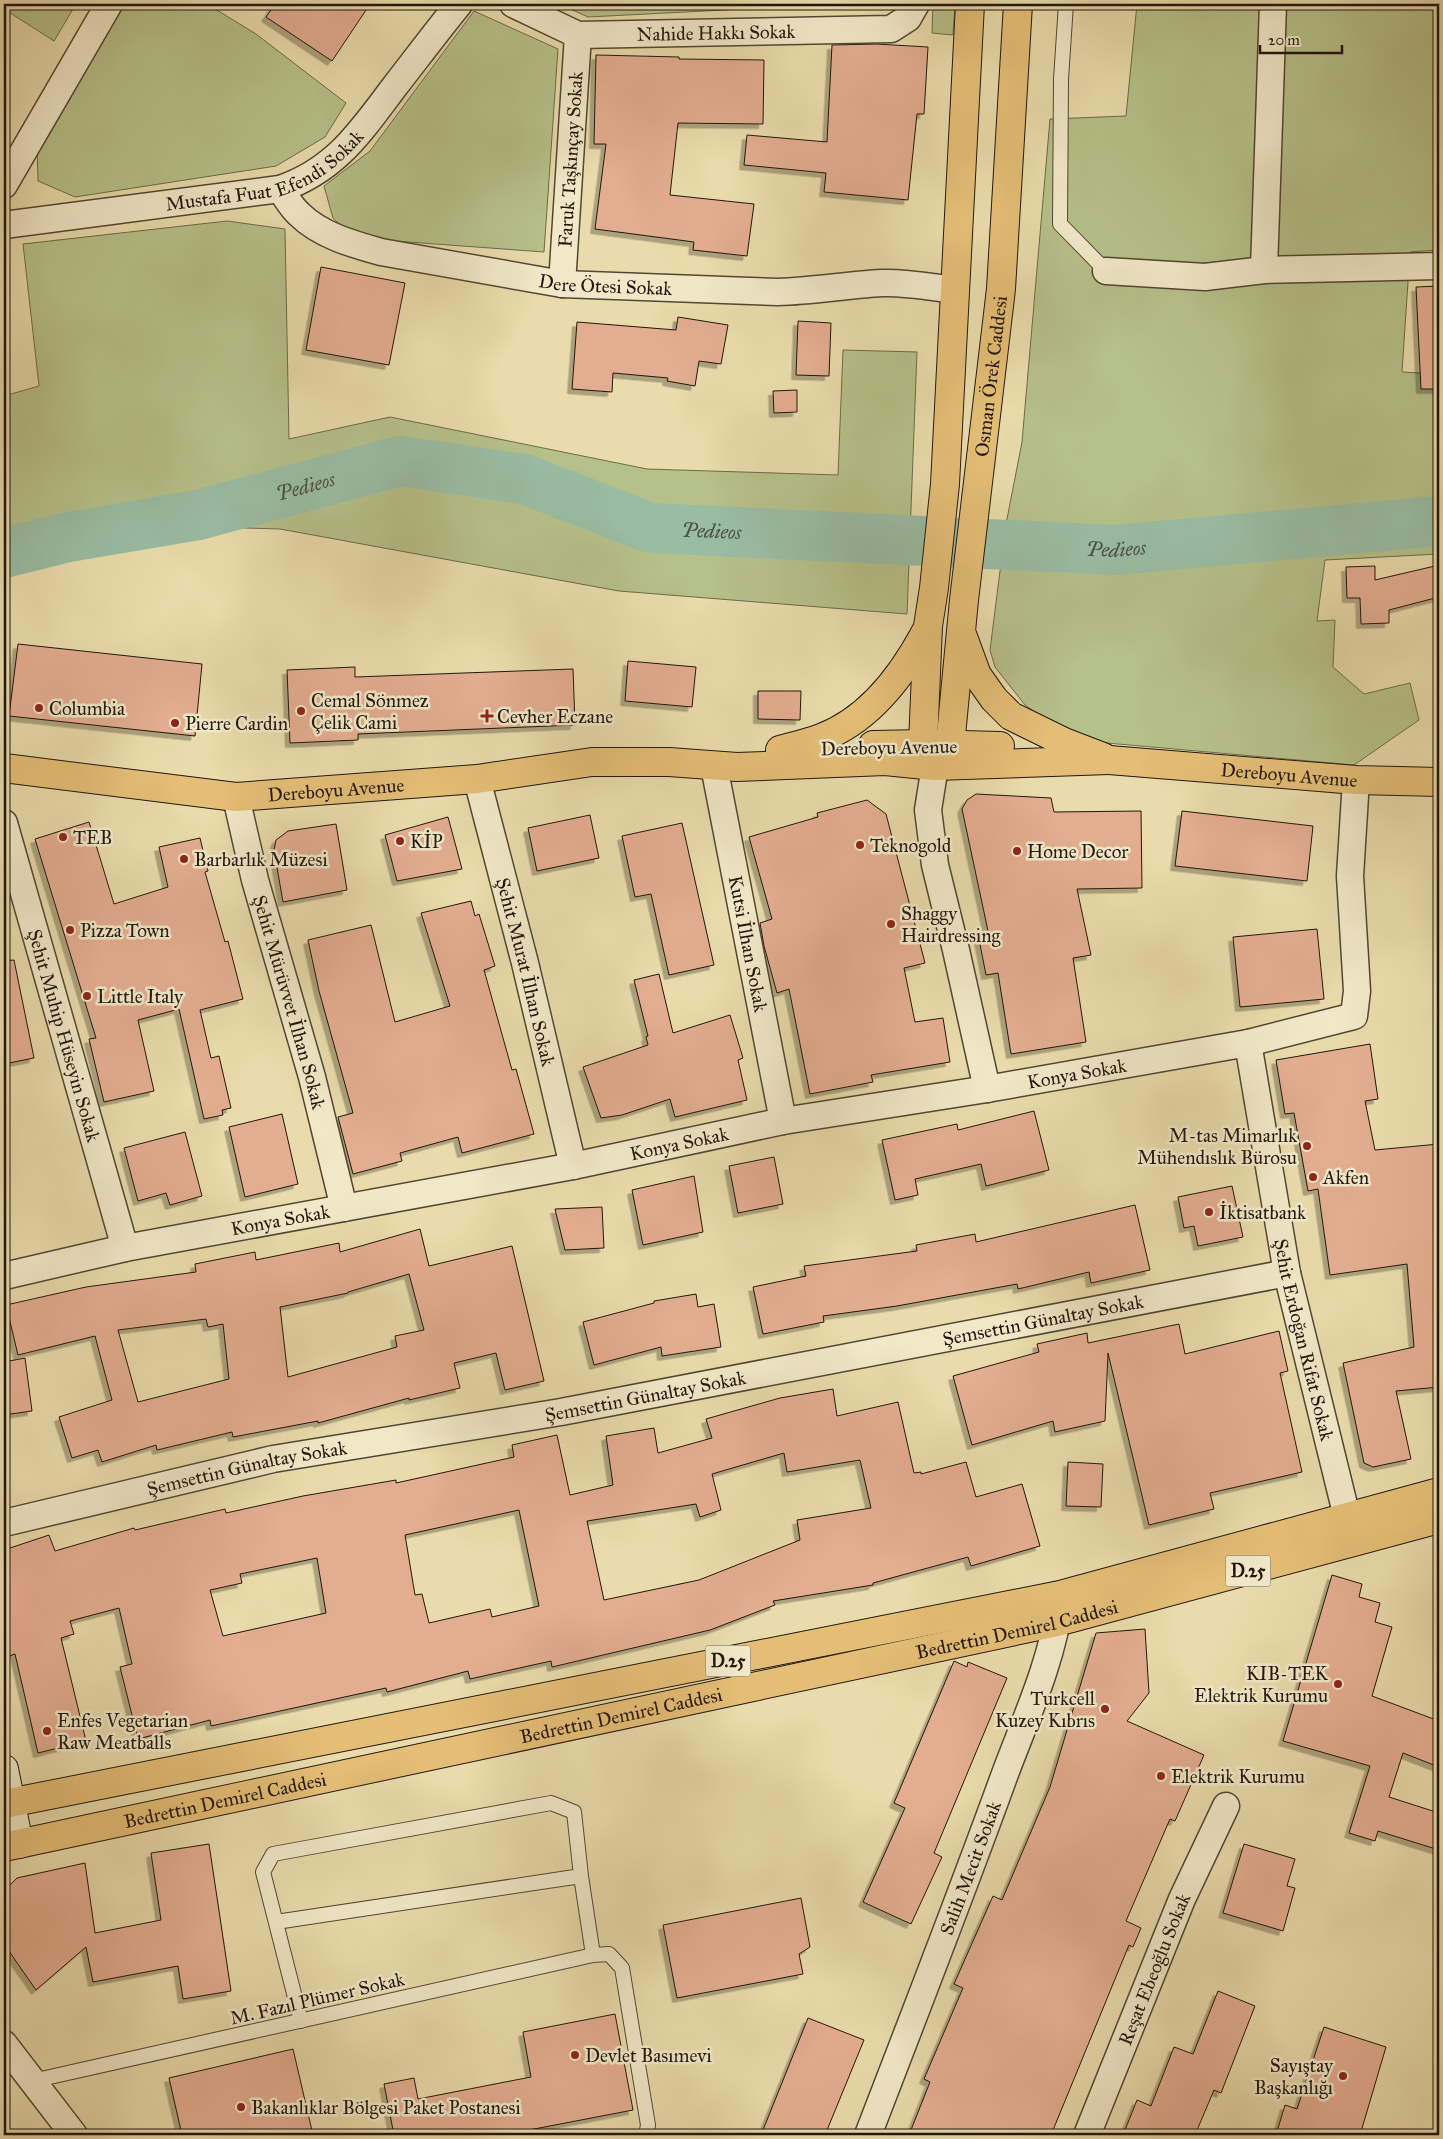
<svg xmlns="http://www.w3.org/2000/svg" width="1443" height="2139" viewBox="0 0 1443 2139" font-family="'IM FELL Great Primer',serif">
	<defs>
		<filter id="shadow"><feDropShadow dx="-4.5" dy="4.5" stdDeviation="0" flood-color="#0004"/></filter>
	</defs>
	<rect width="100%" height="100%" fill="#e9dbab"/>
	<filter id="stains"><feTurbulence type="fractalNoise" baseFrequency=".004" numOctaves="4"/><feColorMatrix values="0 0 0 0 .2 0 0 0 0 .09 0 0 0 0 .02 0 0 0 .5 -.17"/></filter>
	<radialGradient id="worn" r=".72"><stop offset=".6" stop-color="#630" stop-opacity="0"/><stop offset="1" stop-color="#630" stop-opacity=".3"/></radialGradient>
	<path fill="#b6c089" stroke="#6c6b4a" d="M 4,4 L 76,4 L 54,41 L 4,9 Z
		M 123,4 L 207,4 L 256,34 L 346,103 L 325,137 L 276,166 L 75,197 L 38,181 L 37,149 Z
		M 559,4 L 841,4 L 588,17 Z
		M 933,4 L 955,4 L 953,35 L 932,33 Z
		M 1137,4 L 1439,4 L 1439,250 L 1410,252 L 1402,372 L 1439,374 L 1439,554 L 1325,560 L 1317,621 L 1335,620 L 1333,667 L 1364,694 L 1410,683 L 1419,720 L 1354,765 L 1073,740 L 1025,705 L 995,667 L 990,650 L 1006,524 L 1022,442 L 1050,119 L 1126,116 Z
		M 474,11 L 558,49 L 544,252 L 354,238 L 333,218 L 324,186 L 370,151 Z
		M 227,221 L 285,229 L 289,439 L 390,417 L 647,469 L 838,475 L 843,350 L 917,352 L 907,614 L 619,591 L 280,529 L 37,522 L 4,567 L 4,396 L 39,386 L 23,244 Z"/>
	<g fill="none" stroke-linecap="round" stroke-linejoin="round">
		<path stroke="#99bca3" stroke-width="50" id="s1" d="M 4,553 L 68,537 L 198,515 L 400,461 L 524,479 L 650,528 L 1115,550 L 1439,521"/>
	</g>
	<path fill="#e3ad90" stroke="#21160c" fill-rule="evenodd" filter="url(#shadow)" d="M 275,4 L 370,4 L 332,61 L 266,17 Z
		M 876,44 L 928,47 L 924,114 L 917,114 L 908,200 L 824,192 L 826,173 L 744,165 L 747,135 L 827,142 L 832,45 Z
		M 596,55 L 679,57 L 679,59 L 764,60 L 763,124 L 678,123 L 670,195 L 754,204 L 747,256 L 693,250 L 694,242 L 595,229 L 606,144 L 594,144 Z
		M 321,267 L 405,283 L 389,365 L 306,350 Z
		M 1439,286 L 1439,389 L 1421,389 L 1416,287 Z
		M 678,317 L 728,325 L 721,364 L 699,361 L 695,386 L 667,381 L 668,378 L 613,373 L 612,392 L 572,389 L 577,322 L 676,330 Z
		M 798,321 L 831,323 L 829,376 L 796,375 Z
		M 797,390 L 797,412 L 774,413 L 773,391 Z
		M 1375,566 L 1375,580 L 1435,566 L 1439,583 L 1439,597 L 1389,610 L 1389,623 L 1361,624 L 1360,598 L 1347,598 L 1346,567 Z
		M 18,644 L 202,664 L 195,736 L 9,716 Z
		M 628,661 L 696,667 L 692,707 L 625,701 Z
		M 355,667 L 355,677 L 573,669 L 575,725 L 358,734 L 358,740 L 290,743 L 287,670 Z
		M 758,691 L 801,691 L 800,720 L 758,719 Z
		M 976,794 L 1051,798 L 1054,812 L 1141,811 L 1142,888 L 1077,889 L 1091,955 L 1073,958 L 1086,1042 L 1011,1054 L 998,973 L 986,975 L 978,934 L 988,931 L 962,809 L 967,800 Z
		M 867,800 L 886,814 L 925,963 L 904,968 L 915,1022 L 943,1018 L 950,1062 L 871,1075 L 873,1082 L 810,1094 L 789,989 L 777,993 L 764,946 L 760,923 L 772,919 L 749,837 L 818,817 L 817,813 Z
		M 1182,811 L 1313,826 L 1307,881 L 1175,866 Z
		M 590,815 L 599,858 L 537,871 L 528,828 Z
		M 448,817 L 462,869 L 397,881 L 385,835 Z
		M 89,822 L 114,904 L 168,887 L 159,847 L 200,838 L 208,871 L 205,872 L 225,942 L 228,941 L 243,999 L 200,1010 L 211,1058 L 219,1056 L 231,1108 L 222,1110 L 223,1115 L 204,1119 L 179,1009 L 138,1020 L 154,1091 L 104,1102 L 89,1039 L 96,1038 L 35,839 Z
		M 682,823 L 714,965 L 669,975 L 651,894 L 635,897 L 622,836 Z
		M 336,824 L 347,890 L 283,902 L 274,850 L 276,840 L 288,831 Z
		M 471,901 L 475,916 L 479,914 L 495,966 L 484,970 L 512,1070 L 516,1069 L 534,1134 L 462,1153 L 458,1137 L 400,1153 L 402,1161 L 353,1174 L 338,1117 L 353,1113 L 319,991 L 308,940 L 371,925 L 395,1022 L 450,1006 L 421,913 Z
		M 1317,929 L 1324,999 L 1240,1007 L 1233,937 Z
		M 14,960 L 34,1058 L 4,1064 L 4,961 Z
		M 659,974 L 673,1033 L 730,1015 L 743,1058 L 738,1060 L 747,1100 L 675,1117 L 670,1099 L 622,1115 L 601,1118 L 583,1067 L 648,1045 L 646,1037 L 648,1036 L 634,980 Z
		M 1370,1044 L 1378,1099 L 1365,1101 L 1375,1150 L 1439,1144 L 1439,1387 L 1396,1391 L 1411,1459 L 1373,1467 L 1364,1463 L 1343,1363 L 1414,1347 L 1407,1264 L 1330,1275 L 1318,1189 L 1308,1191 L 1294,1113 L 1285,1114 L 1276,1060 Z
		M 1034,1111 L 1049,1170 L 986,1186 L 981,1164 L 915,1179 L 918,1195 L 895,1200 L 882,1140 L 957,1124 L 958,1130 Z
		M 282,1114 L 298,1184 L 245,1197 L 229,1127 Z
		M 185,1132 L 202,1196 L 170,1205 L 166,1193 L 138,1201 L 124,1148 Z
		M 774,1157 L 783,1204 L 738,1213 L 729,1166 Z
		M 694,1176 L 703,1232 L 643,1245 L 632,1190 Z
		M 1232,1186 L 1243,1237 L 1198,1246 L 1194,1226 L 1184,1228 L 1178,1197 Z
		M 1135,1205 L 1150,1270 L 1091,1283 L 1089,1272 L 1018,1289 L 1017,1284 L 897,1306 L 823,1316 L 824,1322 L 763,1334 L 753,1287 L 806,1276 L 804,1266 L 917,1251 L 916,1245 L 975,1234 L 976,1242 Z
		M 602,1207 L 604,1248 L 565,1250 L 555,1209 Z
		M 420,1229 L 429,1266 L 512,1246 L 544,1381 L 505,1390 L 496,1353 L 454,1363 L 460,1388 L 409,1400 L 409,1398 L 318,1423 L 318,1421 L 233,1437 L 232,1432 L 157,1450 L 156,1445 L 102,1462 L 98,1450 L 72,1458 L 59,1417 L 112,1400 L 95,1336 L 18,1355 L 6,1305 L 86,1287 L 196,1272 L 195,1264 L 255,1252 L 256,1260 L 339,1243 L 340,1252 ZM 409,1274 L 424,1330 L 395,1336 L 397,1347 L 288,1377 L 280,1307 L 348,1293 L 348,1292 ZM 206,1319 L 208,1327 L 223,1324 L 229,1379 L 138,1402 L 118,1330 Z
		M 696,1294 L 698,1307 L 714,1304 L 721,1347 L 662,1356 L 661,1347 L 594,1365 L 583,1322 L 654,1303 L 654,1301 Z
		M 1179,1324 L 1185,1354 L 1279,1331 L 1288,1371 L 1280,1373 L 1302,1472 L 1210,1493 L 1214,1509 L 1149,1525 L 1108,1353 L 1105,1421 L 1055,1432 L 1053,1421 L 972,1445 L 953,1376 L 1039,1352 L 1037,1344 L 1087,1333 L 1088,1343 Z
		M 25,1358 L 32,1411 L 4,1415 L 4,1362 Z
		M 833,1389 L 837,1416 L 898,1402 L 914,1473 L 921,1472 L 921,1474 L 966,1462 L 976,1497 L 1022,1484 L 1040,1546 L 971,1566 L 968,1557 L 873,1583 L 873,1585 L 773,1601 L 775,1605 L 710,1630 L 552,1667 L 551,1661 L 470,1679 L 468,1671 L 387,1692 L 386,1688 L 211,1726 L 210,1720 L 138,1739 L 120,1667 L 132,1664 L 119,1608 L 70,1621 L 74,1634 L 61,1638 L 86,1741 L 38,1753 L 15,1654 L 9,1656 L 4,1639 L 4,1550 L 49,1535 L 55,1551 L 134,1528 L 135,1530 L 225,1509 L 226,1513 L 303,1496 L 396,1480 L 396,1483 L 514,1457 L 512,1445 L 557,1435 L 570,1495 L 613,1485 L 606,1436 L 654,1428 L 658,1453 L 712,1438 L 706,1419 L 780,1398 ZM 784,1453 L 787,1472 L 860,1460 L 871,1508 L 797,1520 L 800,1540 L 699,1580 L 604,1600 L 587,1521 L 696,1504 L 700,1517 L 721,1510 L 712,1474 ZM 519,1510 L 539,1606 L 492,1617 L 490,1609 L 429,1623 L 422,1594 L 415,1595 L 405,1535 ZM 317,1558 L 326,1613 L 223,1636 L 210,1590 L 242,1583 L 240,1574 Z
		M 1068,1462 L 1103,1464 L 1101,1507 L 1066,1506 Z
		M 1332,1575 L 1362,1584 L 1359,1597 L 1380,1603 L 1375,1622 L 1392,1627 L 1372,1696 L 1439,1721 L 1439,1767 L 1403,1753 L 1389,1797 L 1439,1813 L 1439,1850 L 1378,1831 L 1375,1841 L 1349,1833 L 1370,1766 L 1283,1741 Z
		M 1145,1629 L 1149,1693 L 1127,1721 L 1204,1755 L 1175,1821 L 1170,1819 L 1126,1921 L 1141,1928 L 1133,1947 L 1129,1945 L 1051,2135 L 909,2135 L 930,2082 L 924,2079 L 963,1988 L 954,1984 L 993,1896 L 1002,1900 L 1050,1787 L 1096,1633 Z
		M 954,1661 L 967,1667 L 968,1662 L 1007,1678 L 934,1853 L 942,1857 L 911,1924 L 863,1902 L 905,1808 L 894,1803 Z
		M 209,1844 L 231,1991 L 183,1999 L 178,1966 L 93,1982 L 86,1947 L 36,1990 L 4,1944 L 4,1891 L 17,1878 L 85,1863 L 95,1933 L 161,1920 L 151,1853 Z
		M 1244,1844 L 1295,1859 L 1287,1886 L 1295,1888 L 1283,1931 L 1223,1913 Z
		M 801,1898 L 810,1947 L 799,1954 L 803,1974 L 677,1998 L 663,1925 Z
		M 1218,1991 L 1255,2006 L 1221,2093 L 1214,2090 L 1195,2135 L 1123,2135 L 1137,2100 L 1151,2106 L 1174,2047 L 1193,2054 Z
		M 615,2014 L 633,2110 L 503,2135 L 394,2135 L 384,2084 L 414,2078 L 418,2099 L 531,2077 L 523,2032 Z
		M 808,2018 L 864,2040 L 825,2135 L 761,2135 Z
		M 1324,2027 L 1386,2047 L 1360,2135 L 1276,2135 L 1285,2105 L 1297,2109 Z
		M 293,2049 L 313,2135 L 182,2135 L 169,2078 Z"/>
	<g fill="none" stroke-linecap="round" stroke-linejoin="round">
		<defs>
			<path id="lane" d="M 1066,4 L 1061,79 L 1060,224 L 1106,271
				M 276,1922 L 581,1876 L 593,1955
				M 301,2021 L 263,1872 L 273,1854 L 551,1803 L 574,1812 L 581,1876
				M 32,2081 L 593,1955 L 609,1954 L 622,1968 L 648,2125 L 646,2135"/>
			<g id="street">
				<path id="s2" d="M 513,4 L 578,35 L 891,29 L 908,18 L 916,4"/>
				<path d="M 4,185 L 109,4"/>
				<path id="s3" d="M 280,189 C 286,197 291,207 299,214 C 320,235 352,244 381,252 L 562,284 L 778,292 C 813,291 847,285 882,283 C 906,282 931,287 955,290"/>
				<path id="s4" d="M 4,225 L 280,189 C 336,170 361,131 395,86 C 416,59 437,31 459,4"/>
				<path d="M 1264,270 L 1273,4"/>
				<path d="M 1106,271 L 1205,277 L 1264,270 L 1439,266"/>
				<path id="s5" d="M 562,284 L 578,35"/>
				<path id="s6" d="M 714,766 L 783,1121"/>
				<path d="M 935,766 L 928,810 L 935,865 L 956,950 L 987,1089"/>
				<path id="s7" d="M 477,779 L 525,963 L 573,1166"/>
				<path id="s8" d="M 236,797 L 255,880 L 312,1077 L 344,1208"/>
				<path id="s9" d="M 4,823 L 125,1248"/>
				<path id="s10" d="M 1248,1043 L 1287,1273 L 1347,1517"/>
				<path id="s11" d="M 4,1276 L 125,1248 L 573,1166 L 783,1121 L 987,1089 L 1248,1043 L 1354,1016 L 1357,991 L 1350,876 L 1356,780"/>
				<path id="s12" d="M 4,1523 L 273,1459 L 561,1412 L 1287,1273"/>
				<path d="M 4,2044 L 74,2135"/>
				<path id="s13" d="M 868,2135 C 913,2018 959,1900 1002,1782 C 1023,1724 1052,1664 1060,1602"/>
				<path id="s14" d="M 1087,2135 L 1182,1899 L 1226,1806"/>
			</g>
			<path id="secondary" d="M 4,1769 L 19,1844"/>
			<g id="primary">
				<path d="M 963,637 L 977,675 L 994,699 L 1011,716 L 1064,742 L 1103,757"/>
				<path d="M 873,745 L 923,744 L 1000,746"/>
				<path id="s15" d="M 950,746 L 964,600 L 1001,289 L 1018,4"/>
				<path d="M 780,750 C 794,746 808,743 821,738 C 869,720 902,676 925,633"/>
				<path id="s16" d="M 1092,757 L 1109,760 L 1356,780 L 1439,782"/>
				<path d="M 932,760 L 923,744 L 928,626 L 934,588 L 945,484 L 970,4"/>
				<path id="s17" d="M 4,768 L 236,797 L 477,779 L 592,762 L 669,762 L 737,767 L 885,761 L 935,766 L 1109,760"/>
				<path d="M 4,1804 L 1060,1595 L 1439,1492"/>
				<path id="s18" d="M 4,1847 L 1057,1622 L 1439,1519"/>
			</g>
		</defs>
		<use href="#lane" stroke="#534734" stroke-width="16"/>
		<use href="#street" stroke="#534734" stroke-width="29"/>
		<use href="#secondary" stroke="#21160c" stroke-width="30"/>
		<use href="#primary" stroke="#21160c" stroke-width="30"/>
		<use href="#lane" stroke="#f1e8c8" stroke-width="14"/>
		<use href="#street" stroke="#f1e8c8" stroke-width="26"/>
		<use href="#secondary" stroke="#f1e8c8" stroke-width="28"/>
		<use href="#primary" stroke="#e4be76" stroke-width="28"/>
	</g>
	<g fill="#8f2418" stroke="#f1e8c8" stroke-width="2">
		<circle cx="39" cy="708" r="5"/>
		<circle cx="301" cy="711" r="5"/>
		<path d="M484.5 708.5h5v5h5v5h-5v5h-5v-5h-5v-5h5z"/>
		<circle cx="175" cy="723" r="5"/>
		<circle cx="63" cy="837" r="5"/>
		<circle cx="400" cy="841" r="5"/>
		<circle cx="860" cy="845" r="5"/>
		<circle cx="1017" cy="851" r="5"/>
		<circle cx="184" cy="859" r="5"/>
		<circle cx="891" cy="924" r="5"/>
		<circle cx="70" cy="930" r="5"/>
		<circle cx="87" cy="996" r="5"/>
		<circle cx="1307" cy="1146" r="5"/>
		<circle cx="1313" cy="1177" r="5"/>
		<circle cx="1209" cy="1212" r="5"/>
		<circle cx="1338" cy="1684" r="5"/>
		<circle cx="1105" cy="1709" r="5"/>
		<circle cx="47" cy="1731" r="5"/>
		<circle cx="1161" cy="1776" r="5"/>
		<circle cx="575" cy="2055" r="5"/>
		<circle cx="1343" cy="2076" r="5"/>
		<circle cx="241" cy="2107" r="5"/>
	</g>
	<g text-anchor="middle" stroke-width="5" stroke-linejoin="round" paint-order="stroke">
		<g fill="#f1e8c8" stroke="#5f5544" stroke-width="1">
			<rect x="1225.5" y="1555.5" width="45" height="31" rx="4"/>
			<rect x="705.5" y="1645.5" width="45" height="31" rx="4"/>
		</g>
		<g font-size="18" font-weight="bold" fill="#21160c">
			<text x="1248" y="1577">D.25</text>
			<text x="728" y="1667">D.25</text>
		</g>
		<g font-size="19" fill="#21160c" stroke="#f1e8c8">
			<text dy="7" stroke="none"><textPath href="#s2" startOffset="210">Nahide Hakkı Sokak</textPath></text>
			<text dy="7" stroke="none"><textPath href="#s5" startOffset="125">Faruk Taşkınçay Sokak</textPath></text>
			<text dy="7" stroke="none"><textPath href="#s4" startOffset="270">Mustafa Fuat Efendi Sokak</textPath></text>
			<text dy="7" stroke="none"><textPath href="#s3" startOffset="350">Dere Ötesi Sokak</textPath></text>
			<text dy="7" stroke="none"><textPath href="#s15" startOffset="372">Osman Örek Caddesi</textPath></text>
			<text transform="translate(889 747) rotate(-1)" y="7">Dereboyu Avenue</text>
			<text dy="7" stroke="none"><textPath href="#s16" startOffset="198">Dereboyu Avenue</textPath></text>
			<text dy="7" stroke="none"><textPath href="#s17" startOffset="334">Dereboyu Avenue</textPath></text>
			<text dy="7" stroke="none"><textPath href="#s6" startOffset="181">Kutsi İlhan Sokak</textPath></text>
			<text dy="7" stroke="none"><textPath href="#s7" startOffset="199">Şehit Murat İlhan Sokak</textPath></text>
			<text dy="7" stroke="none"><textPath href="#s8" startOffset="212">Şehit Mürüvvet İlhan Sokak</textPath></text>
			<text dy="7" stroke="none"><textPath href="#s9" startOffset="221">Şehit Muhip Hüseyin Sokak</textPath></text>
			<text dy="7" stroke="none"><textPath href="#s11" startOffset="1092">Konya Sokak</textPath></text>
			<text dy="7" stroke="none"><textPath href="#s11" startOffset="688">Konya Sokak</textPath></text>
			<text dy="7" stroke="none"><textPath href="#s11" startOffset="282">Konya Sokak</textPath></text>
			<text dy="7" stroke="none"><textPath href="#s12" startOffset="1059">Şemsettin Günaltay Sokak</textPath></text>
			<text dy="7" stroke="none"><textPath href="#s10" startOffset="302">Şehit Erdoğan Rifat Sokak</textPath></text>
			<text dy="7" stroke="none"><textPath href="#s12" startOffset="654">Şemsettin Günaltay Sokak</textPath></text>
			<text dy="7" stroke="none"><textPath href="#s12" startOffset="249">Şemsettin Günaltay Sokak</textPath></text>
			<text dy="7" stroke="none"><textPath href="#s18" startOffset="1036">Bedrettin Demirel Caddesi</textPath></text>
			<text dy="7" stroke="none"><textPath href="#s18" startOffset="631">Bedrettin Demirel Caddesi</textPath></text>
			<text dy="7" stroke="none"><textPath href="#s18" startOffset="226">Bedrettin Demirel Caddesi</textPath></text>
			<text dy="7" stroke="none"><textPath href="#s13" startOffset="286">Salih Mecit Sokak</textPath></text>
			<text dy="7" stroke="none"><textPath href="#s14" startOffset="179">Reşat Ebeoğlu Sokak</textPath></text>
			<text transform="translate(317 1998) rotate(-13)" y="7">M. Fazıl Plümer Sokak</text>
		</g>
		<g font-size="19" fill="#21160c" stroke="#f1e8c8" text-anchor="start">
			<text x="311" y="707">Cemal Sönmez<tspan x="311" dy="22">Çelik Cami</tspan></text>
			<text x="49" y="715">Columbia</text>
			<text x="497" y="723">Cevher Eczane</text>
			<text x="185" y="730">Pierre Cardin</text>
			<text x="73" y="844">TEB</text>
			<text x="410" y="848">KİP</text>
			<text x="870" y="852">Teknogold</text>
			<text x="1027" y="858">Home Decor</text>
			<text x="194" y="866">Barbarlık Müzesi</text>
			<text x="901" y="920">Shaggy<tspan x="901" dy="22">Hairdressing</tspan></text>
			<text x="80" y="937">Pizza Town</text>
			<text x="97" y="1003">Little Italy</text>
			<text x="1297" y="1142" text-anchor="end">M-tas Mimarlık<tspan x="1297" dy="22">Mühendıslık Bürosu</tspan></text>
			<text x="1323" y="1184">Akfen</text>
			<text x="1219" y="1219">İktisatbank</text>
			<text x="1328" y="1680" text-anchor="end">KIB-TEK<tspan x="1328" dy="22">Elektrik Kurumu</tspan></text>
			<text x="1095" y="1705" text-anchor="end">Turkcell<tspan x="1095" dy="22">Kuzey Kıbrıs</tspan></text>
			<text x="57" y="1727">Enfes Vegetarian<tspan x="57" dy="22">Raw Meatballs</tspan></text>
			<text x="1171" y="1783">Elektrik Kurumu</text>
			<text x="585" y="2062">Devlet Basımevi</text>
			<text x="1333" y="2072" text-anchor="end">Sayıştay<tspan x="1333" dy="22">Başkanlığı</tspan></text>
			<text x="251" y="2114">Bakanlıklar Bölgesi Paket Postanesi</text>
		</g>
		<g font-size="20" font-style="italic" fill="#4b5041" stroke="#f1e8c8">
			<text dy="7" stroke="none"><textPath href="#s1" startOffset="309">Pedieos</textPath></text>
			<text dy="7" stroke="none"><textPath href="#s1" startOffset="729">Pedieos</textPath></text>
			<text dy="7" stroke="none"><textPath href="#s1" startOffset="1134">Pedieos</textPath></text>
		</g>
	</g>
	<rect width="1443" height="2139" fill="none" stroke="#e9dbab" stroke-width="20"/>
	<rect x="5" y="5" width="1433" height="2129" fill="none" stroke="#21160c" stroke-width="2.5"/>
	<rect x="10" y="10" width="1423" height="2119" fill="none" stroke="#21160c"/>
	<path d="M1260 45v8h82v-8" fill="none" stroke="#21160c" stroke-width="2.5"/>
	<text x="1268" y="45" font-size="15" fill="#21160c" stroke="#f1e8c8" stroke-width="4" paint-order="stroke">20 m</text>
	<rect width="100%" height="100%" filter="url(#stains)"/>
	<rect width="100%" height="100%" fill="url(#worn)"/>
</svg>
